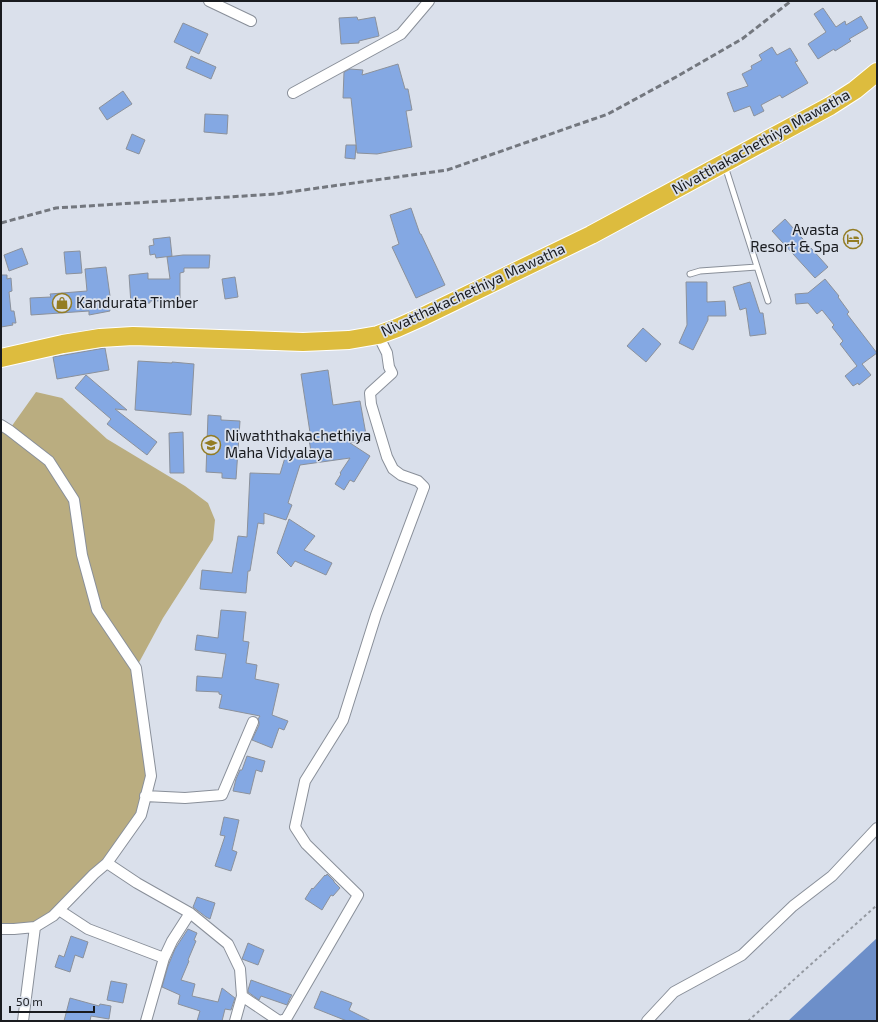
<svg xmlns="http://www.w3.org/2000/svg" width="878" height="1022" viewBox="0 0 878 1022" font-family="'Exo 2',sans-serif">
	<rect width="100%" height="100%" fill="#dae0eb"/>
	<path fill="#baad80" d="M 36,392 L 62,398 L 107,439 L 185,486 L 208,503 L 215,520 L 213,540 L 163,618 L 136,668 L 151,776 L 141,815 L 107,863 L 35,927 L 1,929 L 1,425 L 9,430 Z"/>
	<path fill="#6d8fc9" d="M 877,938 L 877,1021 L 788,1021 Z"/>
	<path fill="#84a8e3" stroke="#8b919b" d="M 823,8 L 836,27 L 845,21 L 846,25 L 861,16 L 868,28 L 849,39 L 851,41 L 835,51 L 834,49 L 818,59 L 808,44 L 826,32 L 814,14 Z
		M 357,17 L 358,20 L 375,17 L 379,36 L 359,41 L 359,43 L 341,44 L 339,18 Z
		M 183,23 L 208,34 L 199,54 L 174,42 Z
		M 772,47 L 777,55 L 790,48 L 798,61 L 795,62 L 808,83 L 782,98 L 780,95 L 761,105 L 764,111 L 754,116 L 750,106 L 734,112 L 727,93 L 748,86 L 742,74 L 752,69 L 751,66 L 762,60 L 759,55 Z
		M 191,56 L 216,67 L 211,79 L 186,68 Z
		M 398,64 L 405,89 L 408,89 L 412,110 L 406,111 L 412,147 L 377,154 L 357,153 L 351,98 L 343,98 L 344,72 L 350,69 L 363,70 L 362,75 Z
		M 123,91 L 132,104 L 107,120 L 99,108 Z
		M 205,114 L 228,115 L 227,134 L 204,132 Z
		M 132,134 L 145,140 L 139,154 L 126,149 Z
		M 346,145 L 356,145 L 355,159 L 345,158 Z
		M 411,208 L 420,234 L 421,234 L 445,285 L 416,298 L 392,247 L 399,244 L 390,215 Z
		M 785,219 L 828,267 L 815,278 L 772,231 Z
		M 170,237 L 172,256 L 156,258 L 155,254 L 150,255 L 149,246 L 154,245 L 153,239 Z
		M 22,248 L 28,264 L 9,271 L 4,255 Z
		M 80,251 L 82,273 L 66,274 L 64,252 Z
		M 183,255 L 210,255 L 209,268 L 184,268 L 184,272 L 180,273 L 180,301 L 150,301 L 150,303 L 131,304 L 129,275 L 148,273 L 148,279 L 170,279 L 167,257 Z
		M 106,267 L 110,296 L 107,297 L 110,311 L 89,315 L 89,311 L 31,315 L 30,298 L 51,297 L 50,294 L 87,291 L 85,269 Z
		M 1,275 L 7,275 L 7,279 L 11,278 L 12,291 L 9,292 L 11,311 L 14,311 L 16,323 L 12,323 L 13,325 L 1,327 Z
		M 235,277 L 238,297 L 225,299 L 222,279 Z
		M 825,279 L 839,296 L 838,297 L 849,312 L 847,314 L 877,353 L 862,364 L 871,375 L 859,385 L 858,383 L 853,386 L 845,376 L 857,366 L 840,344 L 843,341 L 832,327 L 834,325 L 822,310 L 817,314 L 808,303 L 796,304 L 795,294 L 808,293 Z
		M 686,282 L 707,282 L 707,302 L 725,301 L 726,316 L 708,316 L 708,320 L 693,350 L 679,343 L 687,325 Z
		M 750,282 L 760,313 L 763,313 L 766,334 L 750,336 L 746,308 L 740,310 L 733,287 Z
		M 643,328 L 661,344 L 646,362 L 627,346 Z
		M 105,348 L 109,370 L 57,379 L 53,357 Z
		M 138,361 L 172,363 L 172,362 L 194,364 L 191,415 L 135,410 Z
		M 328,370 L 333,405 L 360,401 L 367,440 L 350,443 L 370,456 L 354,482 L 350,480 L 344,490 L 335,484 L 341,474 L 340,473 L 350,458 L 300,465 L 288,503 L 292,505 L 286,520 L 264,513 L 264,524 L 258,523 L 250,571 L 248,571 L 246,593 L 200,589 L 202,570 L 232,573 L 238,536 L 247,537 L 250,473 L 280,474 L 287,451 L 312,458 L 309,439 L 311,439 L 301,374 Z
		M 86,375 L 127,410 L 115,409 L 157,442 L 147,455 L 107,424 L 111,419 L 75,388 Z
		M 208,415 L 221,416 L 221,420 L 240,421 L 236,479 L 222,478 L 222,473 L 206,472 Z
		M 183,432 L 184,473 L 170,473 L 169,433 Z
		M 289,519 L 315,536 L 304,550 L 332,563 L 326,575 L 295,561 L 291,567 L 277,553 Z
		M 221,610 L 246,612 L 243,641 L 249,642 L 246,663 L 257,665 L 255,679 L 279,684 L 272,715 L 288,721 L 284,730 L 279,728 L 272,748 L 252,740 L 259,725 L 259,722 L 258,719 L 260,716 L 219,708 L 222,695 L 219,694 L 219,692 L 196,691 L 197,676 L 222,678 L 226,654 L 195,650 L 197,635 L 218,638 Z
		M 247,756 L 265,761 L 262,772 L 256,770 L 250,794 L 233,791 L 236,779 L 240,770 L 242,770 Z
		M 224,817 L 239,820 L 232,850 L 237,852 L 231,871 L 215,866 L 225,836 L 220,835 Z
		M 327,874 L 334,881 L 334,882 L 340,888 L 333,896 L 331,895 L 322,910 L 305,899 L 312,888 L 313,889 L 325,875 L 326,876 Z
		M 197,897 L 215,903 L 210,919 L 206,917 L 193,907 Z
		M 188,929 L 197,933 L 194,940 L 196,941 L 188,960 L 189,961 L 181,980 L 195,984 L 192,996 L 218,1002 L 222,988 L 235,998 L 231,1010 L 225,1009 L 222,1021 L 197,1021 L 200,1011 L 178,1004 L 180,995 L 162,987 L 168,966 L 175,949 Z
		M 71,936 L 88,942 L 83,958 L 75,955 L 70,972 L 55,967 L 59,955 L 64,957 Z
		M 248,943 L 264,950 L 258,965 L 242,959 Z
		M 251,980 L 292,995 L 290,998 L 287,1005 L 261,996 L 259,1000 L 248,992 L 248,990 Z
		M 111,981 L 127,984 L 123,1003 L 107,1000 Z
		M 321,991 L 352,1003 L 349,1010 L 371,1021 L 347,1021 L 314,1008 Z
		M 70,998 L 99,1006 L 100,1004 L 111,1006 L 109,1019 L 91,1016 L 90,1021 L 64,1021 Z"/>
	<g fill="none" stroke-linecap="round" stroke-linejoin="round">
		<defs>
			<path id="lane" d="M 725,166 L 768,301
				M 690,274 L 700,271 L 757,267"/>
			<path id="street" d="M 209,1 L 251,21
				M 293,93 L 401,34 L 429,1
				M 1,425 L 9,430 L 49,461 L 74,500 L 82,555 L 97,610 L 136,668 L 151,776 L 141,815 L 107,863 L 94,874 L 53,916 L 35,927 L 14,929 L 1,929
				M 145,796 L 185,798 L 222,795 L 253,722
				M 107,863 L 137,883 L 190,913 L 228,944 L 240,969 L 242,996 L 235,1021
				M 59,910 L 88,929 L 164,958
				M 242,996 L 279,1021 L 286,1019 L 358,895 L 306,844 L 295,827 L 305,781 L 343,720 L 376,615 L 424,487 L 418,481 L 401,475 L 393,469 L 387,457 L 371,404 L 370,393 L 392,373 L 389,367 L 387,353 L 378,335
				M 23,1021 L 35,927
				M 146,1021 L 164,958 L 172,941 L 190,913
				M 647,1021 L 674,992 L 742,955 L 793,906 L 832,876 L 877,828"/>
			<path id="highway" d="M 1,358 L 63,344 L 100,338 L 133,336 L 303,342 L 349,340 L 378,335 L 397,328 L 424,316 L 591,235 L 830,106 L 855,90 L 877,72"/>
		</defs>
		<use href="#lane" stroke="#898f99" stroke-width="7"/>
		<use href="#street" stroke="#898f99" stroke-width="12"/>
		<use href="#highway" stroke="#fff" stroke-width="20"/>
		<path stroke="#9499a1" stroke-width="2" stroke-dasharray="3 3" stroke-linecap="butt" d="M 748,1021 L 877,905"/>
		<use href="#lane" stroke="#fff" stroke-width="5"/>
		<use href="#street" stroke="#fff" stroke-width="10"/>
		<use href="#highway" stroke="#ddbc3e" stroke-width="18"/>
		<path stroke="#73777e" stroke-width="3" stroke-dasharray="6 3" stroke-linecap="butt" d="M 1,223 L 56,208 L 275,194 L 447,170 L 608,114 L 676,77 L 742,39 L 791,1"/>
	</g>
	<defs>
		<symbol id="hotel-ring" viewBox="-11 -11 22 22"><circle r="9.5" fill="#dae0eb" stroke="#937c23" stroke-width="1.5"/><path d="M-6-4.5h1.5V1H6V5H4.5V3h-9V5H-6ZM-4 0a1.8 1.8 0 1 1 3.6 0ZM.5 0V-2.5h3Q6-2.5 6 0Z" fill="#937c23"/></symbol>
		<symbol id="shop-ring" viewBox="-11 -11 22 22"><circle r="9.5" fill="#dae0eb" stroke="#937c23" stroke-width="1.5"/><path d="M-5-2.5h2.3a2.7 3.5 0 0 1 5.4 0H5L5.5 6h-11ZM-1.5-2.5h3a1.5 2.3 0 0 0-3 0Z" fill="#937c23"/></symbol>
		<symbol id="school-ring" viewBox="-11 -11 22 22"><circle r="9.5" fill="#dae0eb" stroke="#937c23" stroke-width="1.5"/><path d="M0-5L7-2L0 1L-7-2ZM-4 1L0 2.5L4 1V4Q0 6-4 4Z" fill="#937c23"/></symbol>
	</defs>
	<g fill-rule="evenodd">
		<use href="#hotel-ring" x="842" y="228" width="22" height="22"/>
		<use href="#shop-ring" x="51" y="292" width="22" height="22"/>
		<use href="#school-ring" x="200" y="434" width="22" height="22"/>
	</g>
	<g text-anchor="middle" stroke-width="3.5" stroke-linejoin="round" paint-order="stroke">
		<g font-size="15" fill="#191b1f" stroke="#dae0eb">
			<text transform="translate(761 142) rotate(-29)" y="5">Nivatthakachethiya Mawatha</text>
			<text transform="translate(473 290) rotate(-25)" y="5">Nivatthakachethiya Mawatha</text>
		</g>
		<g font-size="15" fill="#191b1f" stroke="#dae0eb" text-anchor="start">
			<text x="839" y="235" text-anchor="end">Avasta<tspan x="839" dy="17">Resort &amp; Spa</tspan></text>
			<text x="76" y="308">Kandurata Timber</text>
			<text x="225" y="441">Niwaththakachethiya<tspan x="225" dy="17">Maha Vidyalaya</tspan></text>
		</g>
	</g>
	<rect width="878" height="1022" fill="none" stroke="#191b1f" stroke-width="4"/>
	<path d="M10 1006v6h84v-6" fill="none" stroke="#191b1f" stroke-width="2"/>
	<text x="16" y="1006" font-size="12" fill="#191b1f" stroke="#dae0eb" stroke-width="3" paint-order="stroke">50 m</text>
</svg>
